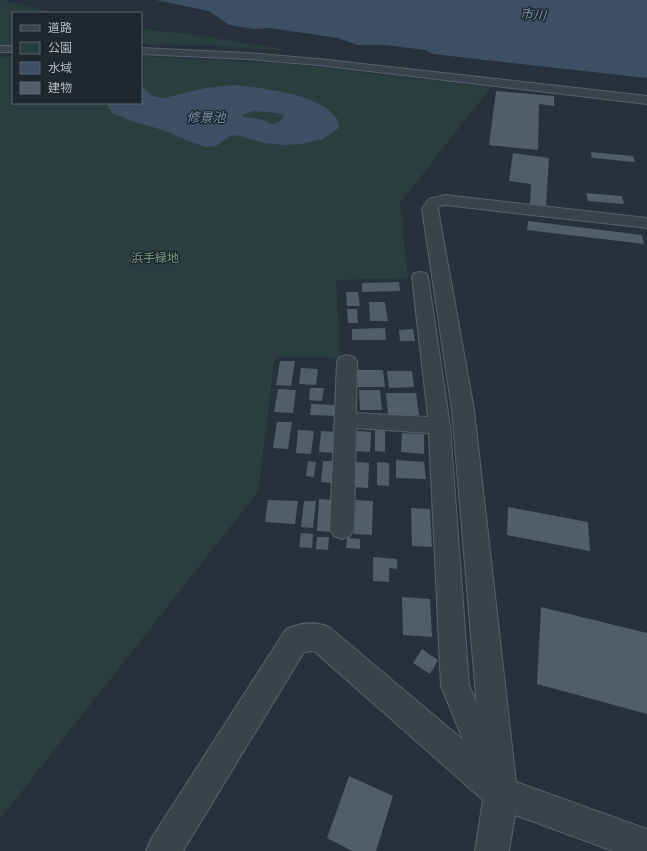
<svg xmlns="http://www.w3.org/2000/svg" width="647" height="851" viewBox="0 0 647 851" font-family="'Asap Condensed','Noto Sans JP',sans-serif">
	<rect width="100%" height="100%" fill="#26313b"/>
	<path fill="#293e3d" d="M 0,0 L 4,0 L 52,13 L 13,13 L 13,45 L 0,46 Z
		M 141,29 L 188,34 L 292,51 L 220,46 L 141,44 Z
		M 13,56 L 13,103 L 141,103 L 141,56 L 289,64 L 491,87 L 400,203 L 408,278 L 336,280 L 340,358 L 275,357 L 258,492 L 0,819 L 0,57 Z"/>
	<path fill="#3d5063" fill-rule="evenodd" d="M 156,0 L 647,0 L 647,78 L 433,54 L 425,50 L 386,45 L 357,45 L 338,38 L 269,28 L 253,29 L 229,25 L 209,11 Z
		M 234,85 C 261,88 321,94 337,119 C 338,121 339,125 339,128 L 323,139 L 302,144 L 283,145 L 265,143 L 236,135 L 228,137 L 216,146 L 206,147 L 188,141 L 163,130 L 135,122 L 112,113 L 107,105 L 109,103 L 141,103 L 141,87 L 143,87 L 152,96 L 164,98 L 205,88 ZM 254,111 L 276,113 L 284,115 L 282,120 L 272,124 L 260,119 L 244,117 L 242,115 Z"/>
	<path fill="#515d69" d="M 496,91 L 554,96 L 554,106 L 539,104 L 538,150 L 489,145 Z
		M 591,152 L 633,156 L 635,162 L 592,158 Z
		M 513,153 L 549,158 L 546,206 L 530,204 L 531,184 L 509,181 Z
		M 586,193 L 622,196 L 624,204 L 588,201 Z
		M 528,221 L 642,235 L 644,244 L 527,230 Z
		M 399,282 L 400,291 L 362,292 L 362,283 Z
		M 346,292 L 358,292 L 360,306 L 347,306 Z
		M 369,302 L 385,302 L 388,321 L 370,321 Z
		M 347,309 L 357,309 L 358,323 L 348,323 Z
		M 385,328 L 386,340 L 352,340 L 352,329 Z
		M 413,329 L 415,341 L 400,341 L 399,330 Z
		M 280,361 L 295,361 L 291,386 L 276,385 Z
		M 301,368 L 318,369 L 316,385 L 299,384 Z
		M 357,370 L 383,370 L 385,387 L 358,387 Z
		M 387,371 L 412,371 L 414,387 L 389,388 Z
		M 310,388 L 324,388 L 322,401 L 309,400 Z
		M 278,389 L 296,390 L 293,413 L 274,412 Z
		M 359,390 L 380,390 L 382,410 L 360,410 Z
		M 386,393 L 416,393 L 419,415 L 388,415 Z
		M 311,404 L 338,405 L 337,416 L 310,415 Z
		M 277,422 L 292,422 L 288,449 L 273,448 Z
		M 298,430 L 314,431 L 311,454 L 296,453 Z
		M 375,430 L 385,430 L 385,452 L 375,451 Z
		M 321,431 L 337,432 L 335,453 L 319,452 Z
		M 357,431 L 371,432 L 370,452 L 356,451 Z
		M 402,433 L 424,434 L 424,454 L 401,452 Z
		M 396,460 L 424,462 L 426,479 L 396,478 Z
		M 308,461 L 316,462 L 314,477 L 306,476 Z
		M 323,461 L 335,461 L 333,483 L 321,482 Z
		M 355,462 L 369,463 L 368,488 L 354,487 Z
		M 377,462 L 389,463 L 389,486 L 377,485 Z
		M 319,499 L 334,500 L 332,532 L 317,531 Z
		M 268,500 L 298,501 L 295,524 L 265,522 Z
		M 356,500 L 373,501 L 372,535 L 354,534 Z
		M 304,501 L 316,501 L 313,528 L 301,527 Z
		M 508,507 L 588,522 L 590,551 L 507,535 Z
		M 411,508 L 430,509 L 432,547 L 412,546 Z
		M 301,533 L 313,534 L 312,548 L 299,547 Z
		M 317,537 L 329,537 L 328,550 L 316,549 Z
		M 347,538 L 360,539 L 360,549 L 346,548 Z
		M 373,557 L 397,559 L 397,569 L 389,568 L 389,582 L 373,581 Z
		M 402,597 L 430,599 L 432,637 L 403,635 Z
		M 541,607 L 647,633 L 647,714 L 537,684 Z
		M 422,649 L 438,660 L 430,674 L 413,663 Z
		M 349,776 L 393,796 L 376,851 L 352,851 L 327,838 Z"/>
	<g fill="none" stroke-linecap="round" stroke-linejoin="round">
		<defs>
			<path id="minor" d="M 420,272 L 426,273 L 428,277 L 450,426 L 469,685 L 506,770 L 502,781 L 491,785 L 480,781 L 441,686 L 429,433 L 356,428 L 354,529 L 350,536 L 342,539 L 334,536 L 330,529 L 337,362 L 340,357 L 347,355 L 354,357 L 357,362 L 356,413 L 428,417 L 412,277 L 414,273 Z"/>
			<path id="tertiary" d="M 0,46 L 13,46 L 13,52 L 0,52 Z
				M 141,48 L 247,53 L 318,59 L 647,96 L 647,104 L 318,65 L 247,59 L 141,54 Z
				M 445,195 L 647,218 L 647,228 L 445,205 L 440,206 L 438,209 L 474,410 L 516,782 L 647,829 L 647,851 L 613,851 L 515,815 L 509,851 L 475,851 L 483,800 L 314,651 L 304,652 L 183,851 L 146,851 L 151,839 L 286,629 C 300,623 315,621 329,627 L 481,755 L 452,410 L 422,209 L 429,199 Z"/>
		</defs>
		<use href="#minor" stroke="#57616a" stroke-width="2"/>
		<use href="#tertiary" stroke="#57616a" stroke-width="2"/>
		<use href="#minor" fill="#39434c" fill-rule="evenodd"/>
		<use href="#tertiary" fill="#39434c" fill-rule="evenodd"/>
	</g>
	<g text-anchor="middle" stroke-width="3" stroke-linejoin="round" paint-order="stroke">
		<g font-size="12" fill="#759b7b" stroke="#1e2831">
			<text x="155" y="262">浜手緑地</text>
		</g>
		<g font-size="13" font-style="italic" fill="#7891a8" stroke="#1e2831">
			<text transform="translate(533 14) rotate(4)" y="5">市川</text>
			<text x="206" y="122">修景池</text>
		</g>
	</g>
	<rect x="12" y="12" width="130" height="92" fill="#1e2831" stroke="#5a646d"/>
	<rect x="20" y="25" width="20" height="6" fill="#39434c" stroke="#5a646d"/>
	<text x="48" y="32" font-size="12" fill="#b5bec7">道路</text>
	<rect x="20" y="42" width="20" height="12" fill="#293e3d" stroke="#5a646d"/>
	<text x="48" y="52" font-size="12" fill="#b5bec7">公園</text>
	<rect x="20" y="62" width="20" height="12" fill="#3d5063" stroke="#5a646d"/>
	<text x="48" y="72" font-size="12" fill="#b5bec7">水域</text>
	<rect x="20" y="82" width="20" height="12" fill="#515d69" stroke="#5a646d"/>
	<text x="48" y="92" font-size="12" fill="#b5bec7">建物</text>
</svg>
